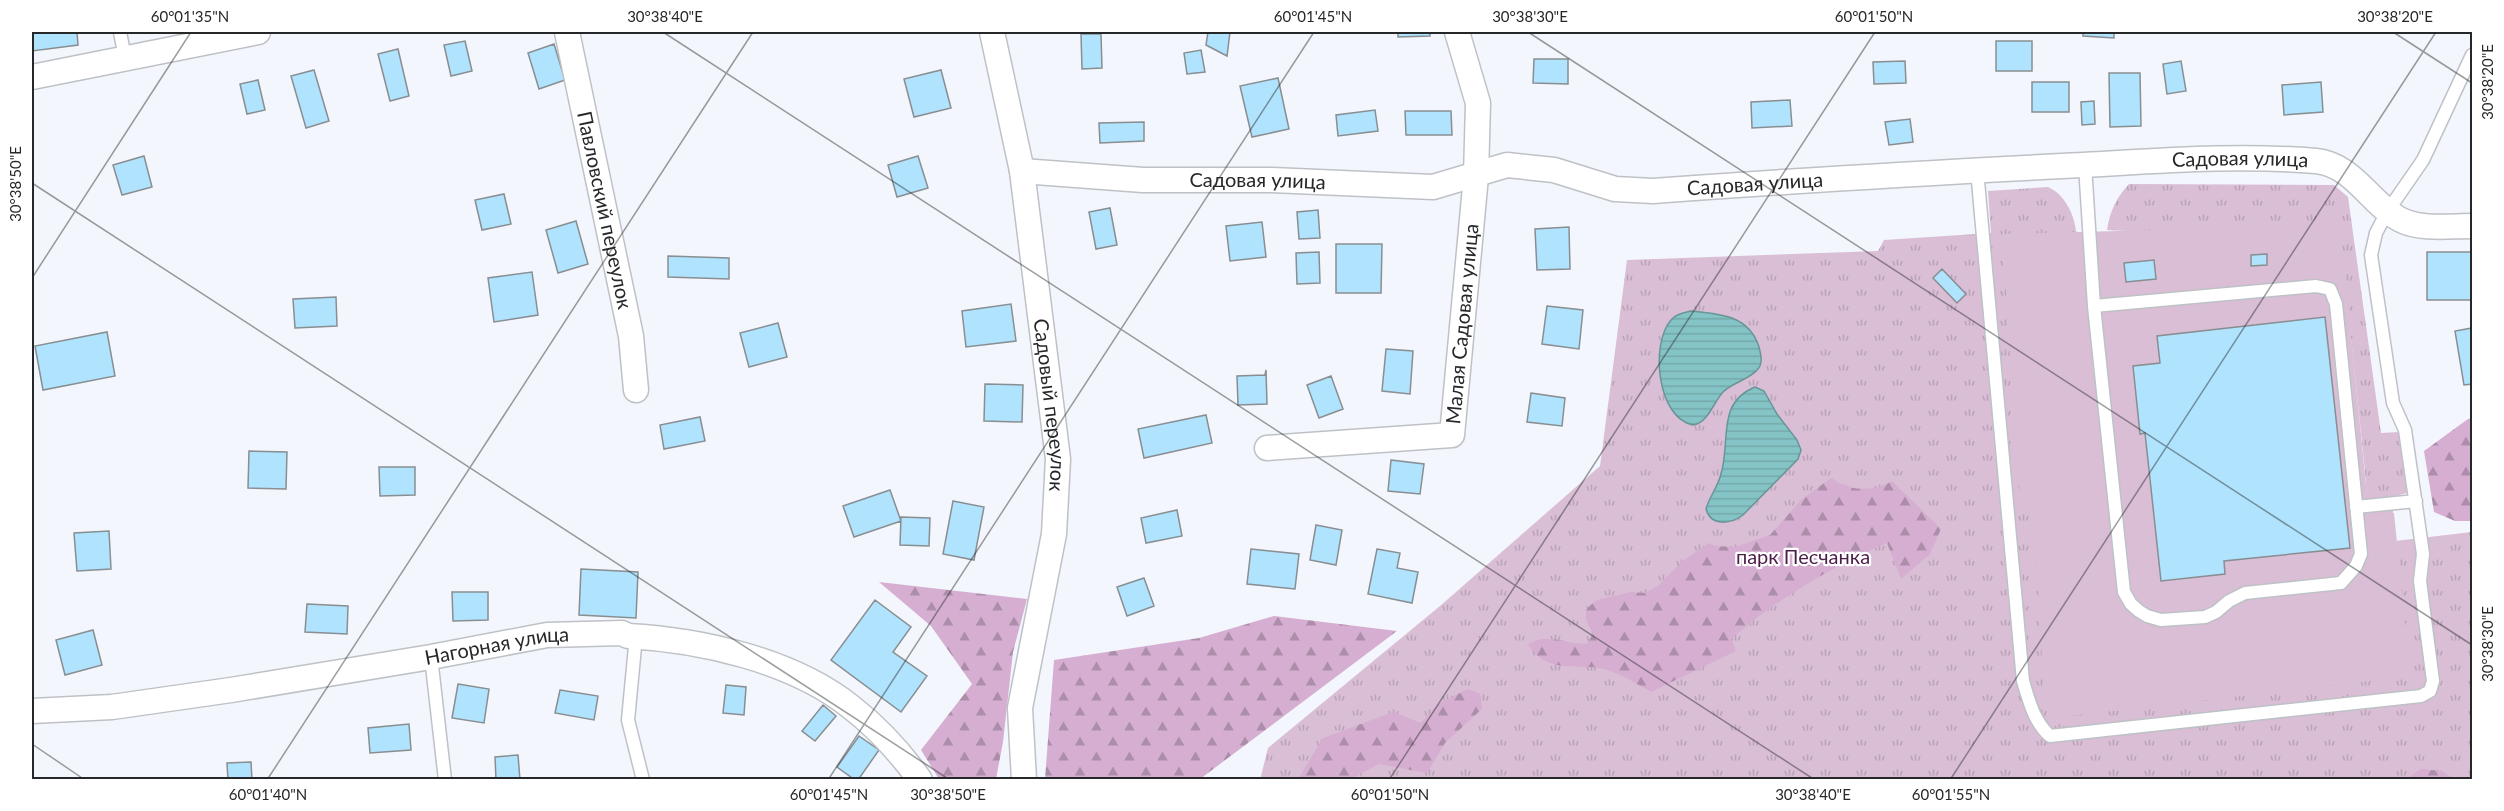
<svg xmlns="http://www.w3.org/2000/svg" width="2504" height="811" viewBox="0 0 2504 811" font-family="Lato,sans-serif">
	<defs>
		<pattern id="grass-tufts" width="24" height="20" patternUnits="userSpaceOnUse" patternTransform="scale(1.5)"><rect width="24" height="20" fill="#d9bed5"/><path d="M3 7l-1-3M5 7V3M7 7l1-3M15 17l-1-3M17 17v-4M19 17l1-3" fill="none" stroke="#baa3b7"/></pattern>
		<pattern id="forest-firs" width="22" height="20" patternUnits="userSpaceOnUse" patternTransform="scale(1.5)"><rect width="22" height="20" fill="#d5aed1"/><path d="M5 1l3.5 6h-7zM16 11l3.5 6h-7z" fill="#ad8eaa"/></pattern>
		<pattern id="water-rules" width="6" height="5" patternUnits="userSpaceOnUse" patternTransform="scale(1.5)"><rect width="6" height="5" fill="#85c4c6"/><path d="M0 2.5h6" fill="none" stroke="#73a8aa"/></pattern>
	</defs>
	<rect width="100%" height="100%" fill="#f3f6fc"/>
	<path fill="url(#grass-tufts)" d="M 2129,184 L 2334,185 L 2348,197 L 2381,433 L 2399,432 L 2407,493 L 2392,497 L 2395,541 L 2472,532 L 2472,779 L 1260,780 L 1268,748 L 1440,606 L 1600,466 L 1627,260 L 1878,251 L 1884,240 L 1991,233 L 1988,191 L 2048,187 C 2064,194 2074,213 2076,231 L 2373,592 L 2365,471 L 2341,242 L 2107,230 C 2110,211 2116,198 2129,184 Z"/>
	<path fill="url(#forest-firs)" d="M 2472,418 L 2472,521 L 2455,521 L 2434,512 L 2424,451 L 2468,419 Z
		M 1831,478 C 1834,479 1836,481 1839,483 C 1855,492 1878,490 1892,481 L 1941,529 L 1930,554 L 1901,579 L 1887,543 C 1831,567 1777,599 1731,639 L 1736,651 L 1651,692 C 1639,685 1626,677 1613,672 C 1582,659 1552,679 1528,645 C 1541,632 1570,644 1586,644 L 1593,635 L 1586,620 L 1586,609 L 1597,600 L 1631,592 L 1645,593 L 1659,585 L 1681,562 L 1709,543 L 1716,546 L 1735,547 L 1770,535 L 1802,499 Z
		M 879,582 L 1027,599 L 1013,652 L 1003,742 L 996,779 L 939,779 L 921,750 L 972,684 L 931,626 Z
		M 1274,616 L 1397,631 L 1200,779 L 1045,779 L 1054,660 L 1199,638 Z
		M 1468,689 L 1480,694 L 1482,709 L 1445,743 L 1427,773 L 1379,764 L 1350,779 L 1298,779 L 1323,738 L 1393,712 L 1421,723 L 1438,704 Z
		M 2421,769 L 2442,771 L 2454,779 L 2406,779 Z"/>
	<path fill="#d9bed5" d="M 2340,225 L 2369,515 L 2394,513 L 2409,662 L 2396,678 L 2060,717 L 2044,698 L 2034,513 L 2021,513 L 2002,234 Z"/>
	<path fill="url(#water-rules)" stroke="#689597" stroke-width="1.5" d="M 1691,311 C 1720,314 1749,315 1759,347 C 1761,355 1763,363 1758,369 C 1749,380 1733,382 1723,392 C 1713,403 1708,423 1693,425 C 1657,418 1650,344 1671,320 C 1676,314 1683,313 1691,311 Z
		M 1755,387 L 1764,391 L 1777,414 L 1797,440 L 1801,450 L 1798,459 L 1743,515 C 1731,524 1711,527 1706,509 C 1709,497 1718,487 1721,474 C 1731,440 1716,403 1755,387 Z"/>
	<path fill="#b0e3fe" stroke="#888e91" stroke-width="1.5" d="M 32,32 L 77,32 L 78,45 L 32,51 Z
		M 1208,32 L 1230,32 L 1227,56 L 1206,45 Z
		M 1398,32 L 1430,32 L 1430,36 L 1398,37 Z
		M 2083,32 L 2114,32 L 2114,38 L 2083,36 Z
		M 1081,34 L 1101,34 L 1102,68 L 1082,69 Z
		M 465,41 L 472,71 L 451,76 L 444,45 Z
		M 1996,41 L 2032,41 L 2032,71 L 1996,71 Z
		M 554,44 L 565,80 L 539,89 L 528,53 Z
		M 398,49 L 409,96 L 390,101 L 378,54 Z
		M 1201,50 L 1205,72 L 1187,74 L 1184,53 Z
		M 1534,59 L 1568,59 L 1568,84 L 1533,83 Z
		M 1905,61 L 1906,83 L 1874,84 L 1873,62 Z
		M 2181,61 L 2186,91 L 2167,94 L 2163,64 Z
		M 314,70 L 329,121 L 306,128 L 291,76 Z
		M 941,70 L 951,108 L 914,117 L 904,79 Z
		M 2109,73 L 2140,73 L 2141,126 L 2110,127 Z
		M 1278,78 L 1289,129 L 1252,137 L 1240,86 Z
		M 258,80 L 265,110 L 247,114 L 240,84 Z
		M 2032,82 L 2069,82 L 2069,112 L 2032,112 Z
		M 2321,82 L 2323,112 L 2284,115 L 2282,85 Z
		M 1790,100 L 1792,126 L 1752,128 L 1751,102 Z
		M 2094,101 L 2095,124 L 2082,125 L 2081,102 Z
		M 1375,110 L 1378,131 L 1338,136 L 1336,115 Z
		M 1405,111 L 1451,111 L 1452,135 L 1406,135 Z
		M 1910,119 L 1913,142 L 1889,145 L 1885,122 Z
		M 1144,122 L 1144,141 L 1100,143 L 1099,123 Z
		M 144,156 L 152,187 L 122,195 L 113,165 Z
		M 918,156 L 928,188 L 897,197 L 888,165 Z
		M 504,194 L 511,224 L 482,230 L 475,200 Z
		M 1110,208 L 1117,245 L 1096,249 L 1089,212 Z
		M 1318,210 L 1320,238 L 1299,239 L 1297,212 Z
		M 576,221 L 588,264 L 558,273 L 546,230 Z
		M 1262,222 L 1266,257 L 1230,261 L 1226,226 Z
		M 1569,227 L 1570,269 L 1537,270 L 1535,229 Z
		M 1336,244 L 1382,244 L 1381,293 L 1336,293 Z
		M 1319,252 L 1320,283 L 1297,284 L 1296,253 Z
		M 2427,252 L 2472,252 L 2472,300 L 2427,300 Z
		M 2267,254 L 2267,265 L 2251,266 L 2251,255 Z
		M 668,256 L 729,258 L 729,279 L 668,277 Z
		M 2154,260 L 2156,279 L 2126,282 L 2124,263 Z
		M 1942,269 L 1966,294 L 1957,303 L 1933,278 Z
		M 532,272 L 538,315 L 494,322 L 488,278 Z
		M 336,297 L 337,326 L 295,328 L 293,299 Z
		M 1011,304 L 1016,341 L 966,347 L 962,311 Z
		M 1547,306 L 1583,310 L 1579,349 L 1542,344 Z
		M 2325,317 L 2350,548 L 2224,561 L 2225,574 L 2161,581 L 2145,433 L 2140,434 L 2133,366 L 2160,363 L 2157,336 Z
		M 778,323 L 787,357 L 749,367 L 740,333 Z
		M 2472,328 L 2472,384 L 2464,385 L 2455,331 Z
		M 107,332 L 115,376 L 43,390 L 35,346 Z
		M 1386,349 L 1413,351 L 1410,394 L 1382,391 Z
		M 1266,370 L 1267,404 L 1238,405 L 1237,376 L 1265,375 Z
		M 1331,376 L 1343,409 L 1319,418 L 1307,385 Z
		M 985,384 L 1023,385 L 1022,422 L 984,421 Z
		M 1531,393 L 1565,398 L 1562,426 L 1527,422 Z
		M 1206,415 L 1212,443 L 1144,458 L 1138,429 Z
		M 700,417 L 705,441 L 664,449 L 660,425 Z
		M 249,451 L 287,452 L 286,489 L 248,488 Z
		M 1391,460 L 1424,464 L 1420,494 L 1388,491 Z
		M 379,467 L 415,467 L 415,495 L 380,496 Z
		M 890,490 L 901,521 L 854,537 L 843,506 Z
		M 953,501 L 984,507 L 974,560 L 943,554 Z
		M 1177,510 L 1182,536 L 1146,543 L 1141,518 Z
		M 901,517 L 930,518 L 929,546 L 900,545 Z
		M 1316,525 L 1342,530 L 1336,565 L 1310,560 Z
		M 109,531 L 111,569 L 77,571 L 74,533 Z
		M 1251,549 L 1299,554 L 1295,589 L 1247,584 Z
		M 1377,549 L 1400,553 L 1397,568 L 1418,572 L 1412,603 L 1368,594 Z
		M 581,569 L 638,572 L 636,618 L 579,615 Z
		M 1144,578 L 1154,606 L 1127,616 L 1117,587 Z
		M 452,592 L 488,592 L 488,620 L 453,621 Z
		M 875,600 L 911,627 L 893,652 L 927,676 L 901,712 L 831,660 Z
		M 307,604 L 348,606 L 347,634 L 305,632 Z
		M 93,630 L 102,665 L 65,675 L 56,640 Z
		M 458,684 L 489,689 L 484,723 L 452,718 Z
		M 726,685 L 746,687 L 744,715 L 723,713 Z
		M 560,690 L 598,696 L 594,720 L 555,713 Z
		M 823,705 L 836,716 L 815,741 L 802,731 Z
		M 409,724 L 411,750 L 370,753 L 368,728 Z
		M 859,736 L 879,750 L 858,780 L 855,780 L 837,767 Z
		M 518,755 L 520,780 L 496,780 L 495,757 Z
		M 251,762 L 252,780 L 228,780 L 227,763 Z"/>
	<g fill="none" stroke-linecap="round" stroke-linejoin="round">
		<defs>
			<path id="service" d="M 120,32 L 125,58
				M 2085,165 L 2094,306 L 2124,592 L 2131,604 L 2139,611 L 2147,616 L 2161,620 L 2205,617 L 2216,612 L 2229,601 L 2245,593 L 2341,583 L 2356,566 L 2361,554 L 2336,304 L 2330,289 L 2316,286 L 2094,306
				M 1977,170 L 2023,681 C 2029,701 2034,722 2050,736 L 2421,696 L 2430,691 L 2433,681 L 2420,581 L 2423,554 L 2421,540 L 2405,430 L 2393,403 L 2371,255 L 2376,233 L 2387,212 L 2423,160 L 2472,55
				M 2356,507 L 2416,501
				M 636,636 L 628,720 L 643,780
				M 431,657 L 445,780"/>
			<g id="minor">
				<path id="s1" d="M 567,32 L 631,336 L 636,390"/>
				<path id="s2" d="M 992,32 L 1022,171 L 1058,459 L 1054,534 L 1020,708 L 1024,780"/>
				<path d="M 32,77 L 258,32"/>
				<path id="s3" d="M 1022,171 L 1143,180 L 1272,180 L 1433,187 L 1507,165 L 1554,170 L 1615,189 L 1653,191 C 1790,181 1926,173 2062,166 C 2146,162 2232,154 2316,161 C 2354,165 2370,204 2401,220 C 2421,230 2450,226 2472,226"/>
				<path id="s4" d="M 1267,448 L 1452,435 L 1476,176 L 1478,103 L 1457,32"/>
				<path id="s5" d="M 32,711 L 112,707 L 231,690 L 431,657 L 547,635 L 622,633 L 628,636 C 701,640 792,660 851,707 C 878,728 900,752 920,780"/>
			</g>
		</defs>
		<use href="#service" stroke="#bec1c6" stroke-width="15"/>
		<use href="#minor" stroke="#bec1c6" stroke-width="27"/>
		<use href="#service" stroke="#fff" stroke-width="12"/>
		<use href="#minor" stroke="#fff" stroke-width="24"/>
	</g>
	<path fill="none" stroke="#262729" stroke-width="1.5" stroke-opacity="0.45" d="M 663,32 L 1815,780M 1528,32 L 2472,645M 2393,32 L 2472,83M 32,183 L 950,780M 32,278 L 191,32M 32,744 L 85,780M 267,780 L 753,32M 828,780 L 1314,32M 1389,780 L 1875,32M 1950,780 L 2436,32"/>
	<g text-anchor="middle" stroke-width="4.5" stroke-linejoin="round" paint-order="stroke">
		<g font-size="20" fill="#262729" stroke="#fff">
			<text dy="7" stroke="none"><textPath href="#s3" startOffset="1226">Садовая улица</textPath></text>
			<text dy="7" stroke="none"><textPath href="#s3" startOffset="236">Садовая улица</textPath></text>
			<text dy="7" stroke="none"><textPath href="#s3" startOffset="740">Садовая улица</textPath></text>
			<text dy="7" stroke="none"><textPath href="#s1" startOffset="182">Павловский переулок</textPath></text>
			<text dy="7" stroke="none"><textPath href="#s4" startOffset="297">Малая Садовая улица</textPath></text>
			<text dy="7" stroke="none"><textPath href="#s2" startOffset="378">Садовый переулок</textPath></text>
			<text dy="7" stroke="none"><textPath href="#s5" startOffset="470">Нагорная улица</textPath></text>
		</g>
		<g font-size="20" fill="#4c1d49" stroke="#fff">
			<text x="1803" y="564">парк Песчанка</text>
		</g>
	</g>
	<rect width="2504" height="811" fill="none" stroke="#ffffff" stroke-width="66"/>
	<rect x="33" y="33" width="2438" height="745" fill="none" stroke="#262729" stroke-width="2"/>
	<g font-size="15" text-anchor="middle" fill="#262729">
		<text x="190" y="22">60°01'35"N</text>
		<text x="665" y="22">30°38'40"E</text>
		<text x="1313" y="22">60°01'45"N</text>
		<text x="1530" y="22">30°38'30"E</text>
		<text x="1874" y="22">60°01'50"N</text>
		<text x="2395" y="22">30°38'20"E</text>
		<text transform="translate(2488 82) rotate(-90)" y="5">30°38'20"E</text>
		<text transform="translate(16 184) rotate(-90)" y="5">30°38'50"E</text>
		<text transform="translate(2488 644) rotate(-90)" y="5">30°38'30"E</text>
		<text x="268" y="800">60°01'40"N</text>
		<text x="829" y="800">60°01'45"N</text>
		<text x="948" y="800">30°38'50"E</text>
		<text x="1390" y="800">60°01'50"N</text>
		<text x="1813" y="800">30°38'40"E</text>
		<text x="1951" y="800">60°01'55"N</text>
	</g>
</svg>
